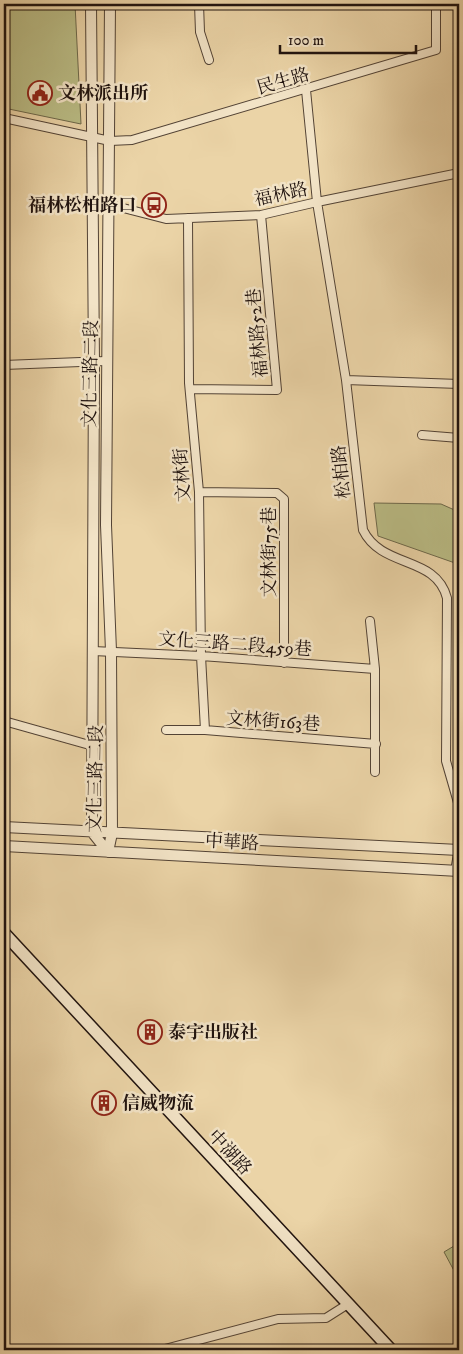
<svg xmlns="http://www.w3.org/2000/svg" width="463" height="1354" viewBox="0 0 463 1354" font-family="'IM FELL DW Pica','Noto Serif TC',serif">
	<rect width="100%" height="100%" fill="#ebd4a7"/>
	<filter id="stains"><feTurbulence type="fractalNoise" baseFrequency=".004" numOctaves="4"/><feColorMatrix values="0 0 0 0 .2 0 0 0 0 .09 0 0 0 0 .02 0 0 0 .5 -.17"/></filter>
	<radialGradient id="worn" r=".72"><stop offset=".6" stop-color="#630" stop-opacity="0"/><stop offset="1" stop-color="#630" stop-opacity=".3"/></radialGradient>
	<path fill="#babc85" stroke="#6d684a" d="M 4,4 L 75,4 L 81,124 L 4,108 Z
		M 374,503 L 441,504 L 459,512 L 455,563 L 378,536 Z
		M 459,1243 L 459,1280 L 444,1252 Z"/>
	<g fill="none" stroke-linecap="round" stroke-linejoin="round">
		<defs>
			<path id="minor" d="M 199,4 L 200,32 L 209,60
				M 306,90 L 317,202 L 346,380 L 363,530 C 382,569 436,555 447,598 L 446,761 L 459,806
				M 4,118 L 110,141 L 132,140 L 436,50 L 436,4
				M 92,200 L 166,219 L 261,215 L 317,202 L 459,173
				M 188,218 L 189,383 L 199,492 L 201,656 L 205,730
				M 4,365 L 106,361
				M 346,380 L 459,384
				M 190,389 L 277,390 L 261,215
				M 422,435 L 459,438
				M 199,492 L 277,493 L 284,499 L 284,663
				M 370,621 L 375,669 L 375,772
				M 93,651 L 201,656 L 375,669
				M 4,721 L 93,746
				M 166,730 L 205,730 L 376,744
				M 455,871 L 459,848
				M 67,1350 L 89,1350
				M 161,1350 L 278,1319 L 326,1318 L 348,1304"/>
			<path id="tertiary" d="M 91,4 L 94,362 L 92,832 L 108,852
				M 4,827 L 459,850
				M 4,846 L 459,871
				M 108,852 L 112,833 L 111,651 L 106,525 L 110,4"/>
			<path id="secondary" d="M 4,933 L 391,1350"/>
		</defs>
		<use href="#minor" stroke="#534335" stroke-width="10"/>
		<use href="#tertiary" stroke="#534335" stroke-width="12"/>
		<use href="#secondary" stroke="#20130f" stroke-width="14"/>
		<use href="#minor" stroke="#f2e3c6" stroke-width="8"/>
		<use href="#tertiary" stroke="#f2e3c6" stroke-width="10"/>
		<use href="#secondary" stroke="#f2e3c6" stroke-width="11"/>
	</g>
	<defs>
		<symbol id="civic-ring" viewBox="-11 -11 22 22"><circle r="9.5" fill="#f2e3c6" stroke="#8f2418" stroke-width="1.5"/><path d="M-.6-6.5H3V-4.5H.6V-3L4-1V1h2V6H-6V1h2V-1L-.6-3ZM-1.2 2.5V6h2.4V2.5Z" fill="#8f2418"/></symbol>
		<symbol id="bus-ring" viewBox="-11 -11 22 22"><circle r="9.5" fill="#f2e3c6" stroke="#8f2418" stroke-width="1.5"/><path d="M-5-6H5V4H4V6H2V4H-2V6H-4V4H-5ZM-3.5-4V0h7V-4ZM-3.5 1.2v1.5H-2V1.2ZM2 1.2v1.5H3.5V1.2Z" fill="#8f2418"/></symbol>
		<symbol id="building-ring" viewBox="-11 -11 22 22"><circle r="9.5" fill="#f2e3c6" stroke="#8f2418" stroke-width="1.5"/><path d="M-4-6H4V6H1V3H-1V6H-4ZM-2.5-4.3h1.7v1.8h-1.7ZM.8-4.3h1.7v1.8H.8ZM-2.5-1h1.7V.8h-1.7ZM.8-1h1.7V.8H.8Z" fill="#8f2418"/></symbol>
	</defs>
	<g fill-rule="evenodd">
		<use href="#civic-ring" x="26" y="79" width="28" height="28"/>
		<use href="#bus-ring" x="140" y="191" width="28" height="28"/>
		<use href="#building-ring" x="136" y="1018" width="28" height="28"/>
		<use href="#building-ring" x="90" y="1089" width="28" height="28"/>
	</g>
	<g text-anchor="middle" stroke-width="5" stroke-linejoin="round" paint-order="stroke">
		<g font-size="18" fill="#20130f" stroke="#f2e3c6">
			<text transform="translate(283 81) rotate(-16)" y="6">民生路</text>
			<text transform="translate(281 194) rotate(-12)" y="6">福林路</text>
			<text transform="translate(257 333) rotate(-95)" y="6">福林路52巷</text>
			<text transform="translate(90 374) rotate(-89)" y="6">文化三路二段</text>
			<text transform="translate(341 472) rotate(-96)" y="6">松柏路</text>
			<text transform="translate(182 475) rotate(-94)" y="6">文林街</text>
			<text transform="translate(269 552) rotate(-90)" y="6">文林街75巷</text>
			<text transform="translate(235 644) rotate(4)" y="6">文化三路二段459巷</text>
			<text transform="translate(273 721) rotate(4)" y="6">文林街163巷</text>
			<text transform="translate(95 779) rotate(-89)" y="6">文化三路二段</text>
			<text transform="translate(232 842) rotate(3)" y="6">中華路</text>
			<text transform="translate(230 1152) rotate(47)" y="6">中湖路</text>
		</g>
		<g font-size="18" font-weight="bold" fill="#20130f" stroke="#f2e3c6" text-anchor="start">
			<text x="58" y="99">文林派出所</text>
			<text x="136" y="211" text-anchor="end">福林松柏路口</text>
			<text x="168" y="1038">泰宇出版社</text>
			<text x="122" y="1109">信威物流</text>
		</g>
	</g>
	<rect width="463" height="1354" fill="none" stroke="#ebd4a7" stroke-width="20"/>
	<rect x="5" y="5" width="453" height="1344" fill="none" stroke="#20130f" stroke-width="2.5"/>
	<rect x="10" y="10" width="443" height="1334" fill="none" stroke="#20130f"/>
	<path d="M280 45v8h136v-8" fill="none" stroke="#20130f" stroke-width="2.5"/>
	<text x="288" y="45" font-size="15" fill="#20130f" stroke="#f2e3c6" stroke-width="4" paint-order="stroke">100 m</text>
	<rect width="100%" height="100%" filter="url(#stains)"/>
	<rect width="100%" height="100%" fill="url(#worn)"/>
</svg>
